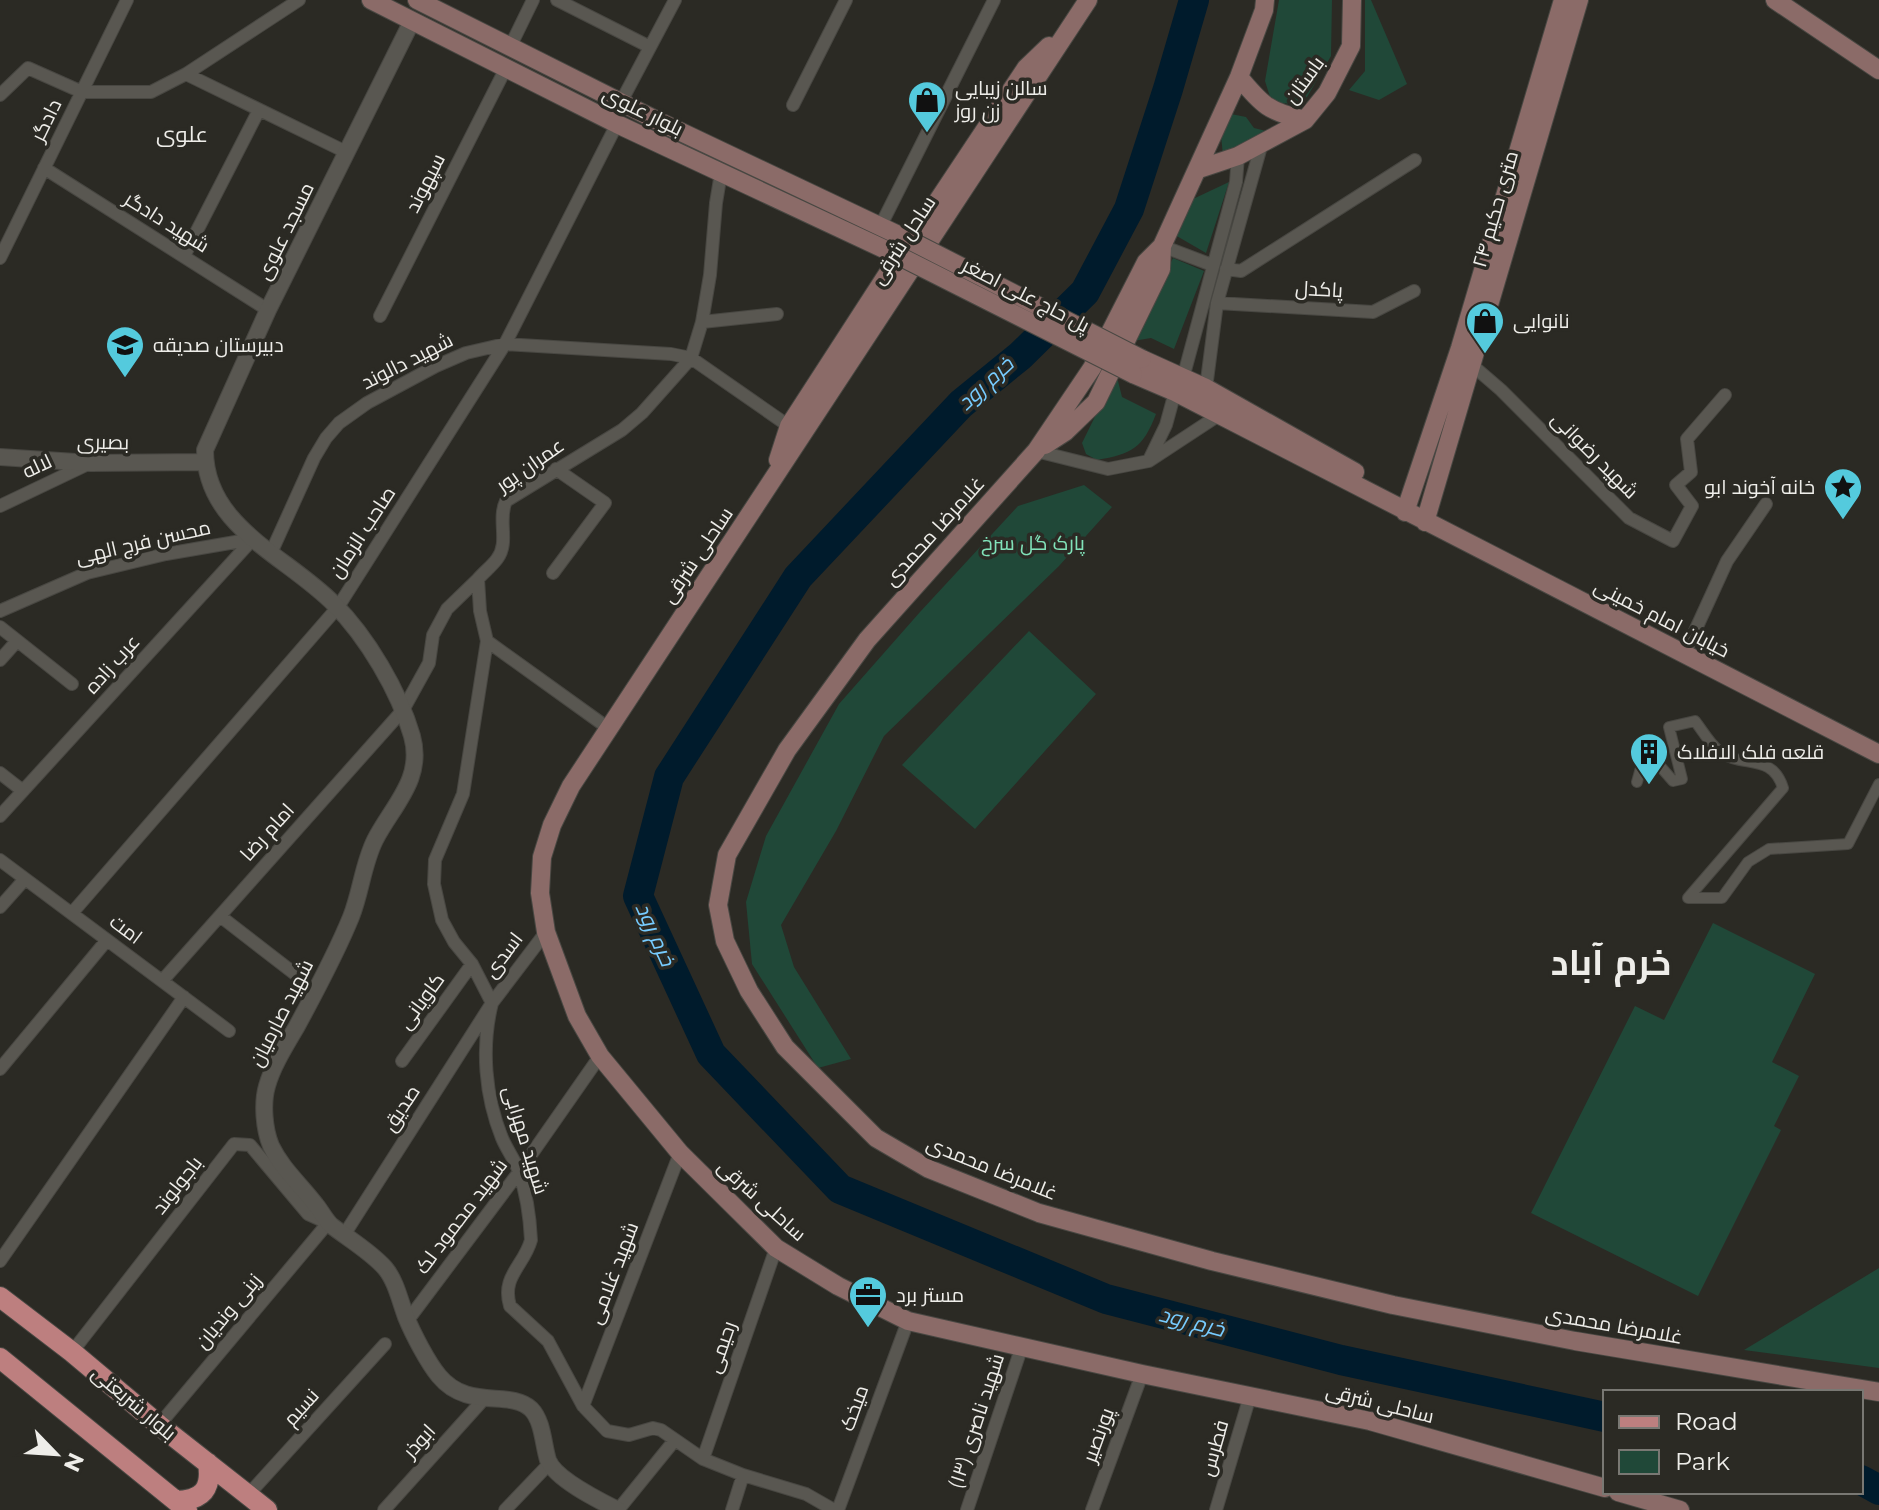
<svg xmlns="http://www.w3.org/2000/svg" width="1879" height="1510" viewBox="0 0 1879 1510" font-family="Montserrat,Cairo,sans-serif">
	<rect width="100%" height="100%" fill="#2b2a24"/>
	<path fill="#204838" d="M 1279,0 L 1332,0 L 1331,56 L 1307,97 L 1295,104 L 1280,103 L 1270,97 L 1265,81 Z
		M 1365,0 L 1371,0 L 1407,84 L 1379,100 L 1349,90 L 1365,71 Z
		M 1231,114 L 1246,117 L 1254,128 L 1270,132 L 1223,155 L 1221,136 Z
		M 1229,182 L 1206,253 L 1175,235 L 1193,199 Z
		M 1173,258 L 1204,271 L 1174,349 L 1151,338 L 1133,341 Z
		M 1113,380 L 1118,381 L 1122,397 L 1156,414 C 1143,448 1132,454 1097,460 L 1086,454 L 1082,443 Z
		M 1084,485 L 1112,507 L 1059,566 L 884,736 L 836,831 L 781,925 L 794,967 L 851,1059 L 818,1068 L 752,964 L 746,902 L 766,836 L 839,704 L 920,612 L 1018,506 Z
		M 1029,631 L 1096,694 L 975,829 L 902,765 Z
		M 1713,923 L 1815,974 L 1772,1062 L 1799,1076 L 1774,1126 L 1781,1130 L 1698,1296 L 1531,1213 L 1635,1006 L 1664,1020 Z
		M 1879,1268 L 1879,1368 L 1744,1350 Z"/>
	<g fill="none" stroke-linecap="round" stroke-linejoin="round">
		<path stroke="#001b2c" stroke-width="30" d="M 1194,0 L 1168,89 L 1129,209 L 1085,292 L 1020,356 L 961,404 L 798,577 L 669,777 L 638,896 L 711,1054 L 840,1189 L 1106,1299 L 1341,1360 L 1605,1417
			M 1861,1480 L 1879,1490"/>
		<defs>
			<path id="pedestrian" d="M 1637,782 L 1646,750 L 1673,781 L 1682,779 L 1669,727 L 1695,721 C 1702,730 1710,744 1719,751 C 1741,769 1772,752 1783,788 L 1688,898 L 1722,898 L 1748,862 L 1769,849 L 1848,844 L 1879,784"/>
			<path id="minor" d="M 557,0 L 650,47
				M 510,47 L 533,0
				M 186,74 L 346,152
				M 0,95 L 28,68 L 82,92 L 151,92 L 186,74 L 299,0
				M 621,102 L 675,0
				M 793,105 L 846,0
				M 44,168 L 268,310
				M 881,225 L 994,0
				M 1162,246 L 1212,265
				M 184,256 L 259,110
				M 0,258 L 127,0
				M 1226,269 L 1241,271 L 1415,160
				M 1217,303 L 1373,312 L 1414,291
				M 380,316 L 506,68
				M 702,322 L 777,314
				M 1472,365 L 1501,390 L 1629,518 L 1673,541 L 1692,506 L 1676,485 L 1691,472 L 1687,439 L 1725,395
				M 1183,378 L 1236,182 L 1238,156
				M 1206,388 L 1217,303 L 1262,143
				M 1036,451 L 1108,469 L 1149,461 L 1219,415
				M 1150,458 L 1166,425 L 1175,392
				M 0,506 L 88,464
				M 271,553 L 314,458 L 326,438 L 339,423 L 367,403 L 436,366 L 466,353 L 505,344 L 671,354 L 691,358 L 793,429
				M 553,573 L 605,503 L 556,469
				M 0,611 L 87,573 L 166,554 L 253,539
				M 0,627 L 72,684
				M 487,641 L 608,728
				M 1684,655 L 1727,561 L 1766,504
				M 0,660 L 17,641
				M 0,773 L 23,791
				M 0,816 L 253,539
				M 0,860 L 229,1031
				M 0,907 L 25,879
				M 72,913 L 338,607 L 505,344 L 617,124
				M 220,916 L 295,974
				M 162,981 L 403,710 L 429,663 L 433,635 L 447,609 L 478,579
				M 492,1003 L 472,964 L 454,942 L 442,920 L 434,884 L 435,860 L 463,794 L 487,641 L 480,611 L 478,579 C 484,572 492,566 497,559 C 510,542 497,520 506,501 L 622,430 L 642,413 L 691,358 L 702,322 L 710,275 L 716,203 L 721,173
				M 492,1003 C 481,1047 485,1096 502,1138 C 507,1150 515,1160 519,1172 C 526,1192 530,1219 531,1240 C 524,1266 501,1276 510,1306 L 548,1341 L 583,1406 L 607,1431 L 629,1435 L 653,1428 L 661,1430 L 703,1459 L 743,1475 L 806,1494 L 834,1510
				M 402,1061 L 472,964
				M 0,1069 L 107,940
				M 344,1235 L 492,1003 L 546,932
				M 0,1261 L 184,997
				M 408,1320 L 519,1172 L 600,1056
				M 72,1352 L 234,1144 L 250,1145 L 308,1214 L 328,1223 L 159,1425
				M 583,1406 L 680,1153
				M 703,1459 L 776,1248
				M 247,1496 L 385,1344
				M 384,1510 L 483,1400
				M 505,1510 L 549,1464
				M 618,1510 L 674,1441
				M 732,1510 L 743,1475
				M 838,1510 L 908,1321
				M 967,1510 L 1022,1346
				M 1092,1510 L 1142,1374
				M 1216,1510 L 1250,1396"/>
			<path id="tertiary" d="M 412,21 L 268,310 L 205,450 C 205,527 287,556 334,604 C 367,637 399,691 412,736 C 424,779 393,805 375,840 C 363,864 361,892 351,917 C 336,954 316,991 297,1026 C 286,1045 273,1065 267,1086 C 262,1103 264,1129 271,1146 C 282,1169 301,1185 316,1205 C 322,1212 325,1220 332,1226 C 349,1239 371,1252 385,1268 C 396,1281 400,1301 406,1317 C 413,1334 428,1363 439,1376 C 468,1411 510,1389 531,1409 C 543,1421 543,1444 548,1460 C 555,1479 600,1501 618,1510
				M 0,457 L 91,463 L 205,462"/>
			<path id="secondary" d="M 371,0 L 617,124 L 899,256 L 789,426 L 778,460
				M 417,0 L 658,121 L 911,241 L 1026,68 L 1049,46
				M 1088,0 L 571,786 L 552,825 L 542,857 L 540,893 L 546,932 L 577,1016 L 600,1056 L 680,1153 L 776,1248 L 838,1286 L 908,1321 L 1142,1374 L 1370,1421 L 1605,1488
				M 1265,0 L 1264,10 L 1239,77 L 1162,246 L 1146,262 L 1092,368 L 1036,451 L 867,640 L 787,750 L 727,855 L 718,905 L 725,941 L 749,991 L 785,1047 L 876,1138 L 929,1169 L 1039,1213 L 1212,1261 L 1393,1305 L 1575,1341 L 1879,1392
				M 1775,0 L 1879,70
				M 1239,77 C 1262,105 1269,112 1305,120
				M 1199,169 L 1238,156 L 1305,120 L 1327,93 L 1351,46 L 1352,0
				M 1142,359 L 1206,388 L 1355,472
				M 1133,374 L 1175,392 L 1879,754
				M 1045,445 L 1065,432 L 1096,402 L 1161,269 L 1162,246
				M 1405,512 L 1460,348 L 1563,0
				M 1425,522 L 1579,0
				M 1618,1492 L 1680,1510"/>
			<path id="primary" d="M 0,1297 L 72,1352 L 159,1425 L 267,1510
				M 0,1358 L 187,1510
				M 176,1501 C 203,1500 212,1489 208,1463"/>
		</defs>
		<use href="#pedestrian" stroke="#484742" stroke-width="12"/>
		<use href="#minor" stroke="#484742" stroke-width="14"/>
		<use href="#tertiary" stroke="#484742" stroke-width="18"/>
		<use href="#secondary" stroke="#484742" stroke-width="20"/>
		<use href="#primary" stroke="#484742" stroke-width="22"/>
		<use href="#pedestrian" stroke="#595751" stroke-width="10"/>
		<use href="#minor" stroke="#595751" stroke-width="12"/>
		<use href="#tertiary" stroke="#595751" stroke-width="16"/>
		<use href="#secondary" stroke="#8b6b68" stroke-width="18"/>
		<use href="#primary" stroke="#bd7f7f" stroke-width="20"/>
		<defs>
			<path id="secondary-bridge" d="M 911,241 L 1142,359
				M 899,256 L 1133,374"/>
		</defs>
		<use href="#secondary-bridge" stroke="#484742" stroke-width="20" stroke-linecap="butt"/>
		<use href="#secondary-bridge" stroke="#8b6b68" stroke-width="18"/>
	</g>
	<defs>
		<symbol id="shop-pin" viewBox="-11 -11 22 30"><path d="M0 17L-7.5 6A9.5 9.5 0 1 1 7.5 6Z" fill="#54cadd" stroke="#2b2a24"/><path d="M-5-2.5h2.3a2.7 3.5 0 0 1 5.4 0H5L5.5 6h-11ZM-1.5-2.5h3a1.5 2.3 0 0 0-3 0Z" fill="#111"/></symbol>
		<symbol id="school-pin" viewBox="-11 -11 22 30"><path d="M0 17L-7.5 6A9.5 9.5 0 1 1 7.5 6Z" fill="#54cadd" stroke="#2b2a24"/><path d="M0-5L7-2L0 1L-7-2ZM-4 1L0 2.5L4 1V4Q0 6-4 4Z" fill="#111"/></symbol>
		<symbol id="sight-pin" viewBox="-11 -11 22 30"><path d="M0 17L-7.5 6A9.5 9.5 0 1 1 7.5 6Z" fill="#54cadd" stroke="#2b2a24"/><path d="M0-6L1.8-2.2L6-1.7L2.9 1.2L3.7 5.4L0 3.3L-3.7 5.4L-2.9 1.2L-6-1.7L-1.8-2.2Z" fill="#111"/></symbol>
		<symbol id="building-pin" viewBox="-11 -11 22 30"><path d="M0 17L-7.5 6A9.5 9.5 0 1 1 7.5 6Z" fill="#54cadd" stroke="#2b2a24"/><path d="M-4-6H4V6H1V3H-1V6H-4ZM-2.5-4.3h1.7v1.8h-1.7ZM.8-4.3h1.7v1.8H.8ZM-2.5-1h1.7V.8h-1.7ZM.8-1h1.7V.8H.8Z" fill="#111"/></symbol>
		<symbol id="office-pin" viewBox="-11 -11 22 30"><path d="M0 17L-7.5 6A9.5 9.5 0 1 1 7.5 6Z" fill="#54cadd" stroke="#2b2a24"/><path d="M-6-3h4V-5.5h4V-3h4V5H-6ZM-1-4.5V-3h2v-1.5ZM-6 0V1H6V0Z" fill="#111"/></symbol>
	</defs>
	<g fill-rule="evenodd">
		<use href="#shop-pin" x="905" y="78" width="44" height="60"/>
		<use href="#shop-pin" x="1463" y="299" width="44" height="60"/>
		<use href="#school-pin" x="103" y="323" width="44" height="60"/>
		<use href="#sight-pin" x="1821" y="465" width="44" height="60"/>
		<use href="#building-pin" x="1627" y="730" width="44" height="60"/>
		<use href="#office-pin" x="846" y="1273" width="44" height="60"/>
	</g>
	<g text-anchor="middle" stroke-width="7" stroke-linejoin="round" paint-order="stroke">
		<g font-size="20" fill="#eeede9" stroke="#2b2a24">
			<text transform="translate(1304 80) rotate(-54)" y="7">باستان</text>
			<text transform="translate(643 111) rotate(26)" y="7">بلوار علوی</text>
			<text transform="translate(46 120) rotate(-64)" y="7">دادگر</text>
			<text transform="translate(425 183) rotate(-63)" y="7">سپهوند</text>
			<text transform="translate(1495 209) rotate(-74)" y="7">۲۴ متری حکیم</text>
			<text transform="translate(167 222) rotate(32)" y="7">شهید دادگر</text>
			<text transform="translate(285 231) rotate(-64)" y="7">مسجد علوی</text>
			<text transform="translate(903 240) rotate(-57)" y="7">ساحل شرقی</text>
			<text transform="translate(1319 289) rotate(3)" y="7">پاکدل</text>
			<text transform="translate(1026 295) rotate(27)" y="7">پل حاج علی اصغر</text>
			<text transform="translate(407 361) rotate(-27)" y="7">شهید دالوند</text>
			<text transform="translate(103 442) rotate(1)" y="7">بصیری</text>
			<text transform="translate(1595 455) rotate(45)" y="7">شهید رضوانی</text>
			<text transform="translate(530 465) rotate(-35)" y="7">عمران پور</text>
			<text transform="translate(37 466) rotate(-25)" y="7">لاله</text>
			<text transform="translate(934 531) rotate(-48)" y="7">غلامرضا محمدی</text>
			<text transform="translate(362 532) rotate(-57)" y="7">صاحب الزمان</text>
			<text transform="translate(143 542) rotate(-13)" y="7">محسن فرج الهی</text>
			<text transform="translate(697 555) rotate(-56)" y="7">ساحلی شرقی</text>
			<text transform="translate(1662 618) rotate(27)" y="7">خیابان امام خمینی</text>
			<text transform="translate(112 664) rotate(-48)" y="7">عرب زاده</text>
			<text transform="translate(267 832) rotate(-48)" y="7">امام رضا</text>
			<text transform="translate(126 929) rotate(37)" y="7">امت</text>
			<text transform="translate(503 955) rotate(-53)" y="7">اسدی</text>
			<text transform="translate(421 1001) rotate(-54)" y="7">کاویانی</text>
			<text transform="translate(281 1013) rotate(-63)" y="7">شهید صارمیان</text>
			<text transform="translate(401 1108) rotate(-57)" y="7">صدیق</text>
			<text transform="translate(526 1140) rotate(73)" y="7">شهید مهرابی</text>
			<text transform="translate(992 1168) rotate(22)" y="7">غلامرضا محمدی</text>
			<text transform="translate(177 1185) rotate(-52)" y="7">باجولوند</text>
			<text transform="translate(762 1200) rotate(42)" y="7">ساحلی شرقی</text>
			<text transform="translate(461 1216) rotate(-53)" y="7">شهید محمود لک</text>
			<text transform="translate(613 1273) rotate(-69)" y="7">شهید غلامی</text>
			<text transform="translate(228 1311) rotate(-50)" y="7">زینی وندیان</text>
			<text transform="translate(1614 1325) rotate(10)" y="7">غلامرضا محمدی</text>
			<text transform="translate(721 1347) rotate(-71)" y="7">رحیمی</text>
			<text transform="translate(134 1403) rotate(40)" y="7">بلوار شریعتی</text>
			<text transform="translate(1380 1403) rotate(14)" y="7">ساحلی شرقی</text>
			<text transform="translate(301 1407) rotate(-48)" y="7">نسیم</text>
			<text transform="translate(854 1408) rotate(-70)" y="7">میخک</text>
			<text transform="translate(976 1421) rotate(-72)" y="7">شهید ناصری (۱۳)</text>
			<text transform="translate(1098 1435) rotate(-70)" y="7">پورنصیر</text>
			<text transform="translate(419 1441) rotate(-48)" y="7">ابوذر</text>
			<text transform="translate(1214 1448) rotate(-74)" y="7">فطرس</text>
		</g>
		<g font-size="20" fill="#eeede9" stroke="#2b2a24" text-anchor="start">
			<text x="955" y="95">سالن زیبایی<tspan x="955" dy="23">زن روز</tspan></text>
			<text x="1513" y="328">نانوایی</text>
			<text x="153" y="352">دبیرستان صدیقه</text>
			<text x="1815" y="494" text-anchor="end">خانه آخوند ابو</text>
			<text x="1677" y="759">قلعه فلک الافلاک</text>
			<text x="896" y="1302">مستر برد</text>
		</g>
		<g font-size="20" fill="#81e2b9" stroke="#2b2a24">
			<text x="1033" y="550">پارک گل سرخ</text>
		</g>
		<g font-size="22" fill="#eeede9" stroke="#2b2a24">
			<text x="182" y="142">علوی</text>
		</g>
		<g font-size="22" font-style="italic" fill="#7cf" stroke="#2b2a24">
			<text transform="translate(985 383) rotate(-43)" y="8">خرم رود</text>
			<text transform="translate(656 934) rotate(66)" y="8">خرم رود</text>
			<text transform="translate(1192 1321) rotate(14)" y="8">خرم رود</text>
		</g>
		<g font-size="36" font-weight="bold" fill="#eeede9" stroke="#2b2a24">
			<text x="1611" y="975">خرم آباد</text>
		</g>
	</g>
	<rect x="1603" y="1390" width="260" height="104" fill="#2b2a24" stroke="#797873" stroke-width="2"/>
	<rect x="1619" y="1416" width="40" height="12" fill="#bd7f7f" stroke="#797873" stroke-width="2"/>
	<text x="1675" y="1430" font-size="24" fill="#eeede9">Road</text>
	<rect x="1619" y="1450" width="40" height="24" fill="#204838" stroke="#797873" stroke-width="2"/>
	<text x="1675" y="1470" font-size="24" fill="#eeede9">Park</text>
	<g transform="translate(56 1454) rotate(115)" stroke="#2b2a24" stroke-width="6" paint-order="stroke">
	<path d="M0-6L14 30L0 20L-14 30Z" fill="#eeede9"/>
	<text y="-12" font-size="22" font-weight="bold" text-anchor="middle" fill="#eeede9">N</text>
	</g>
</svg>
